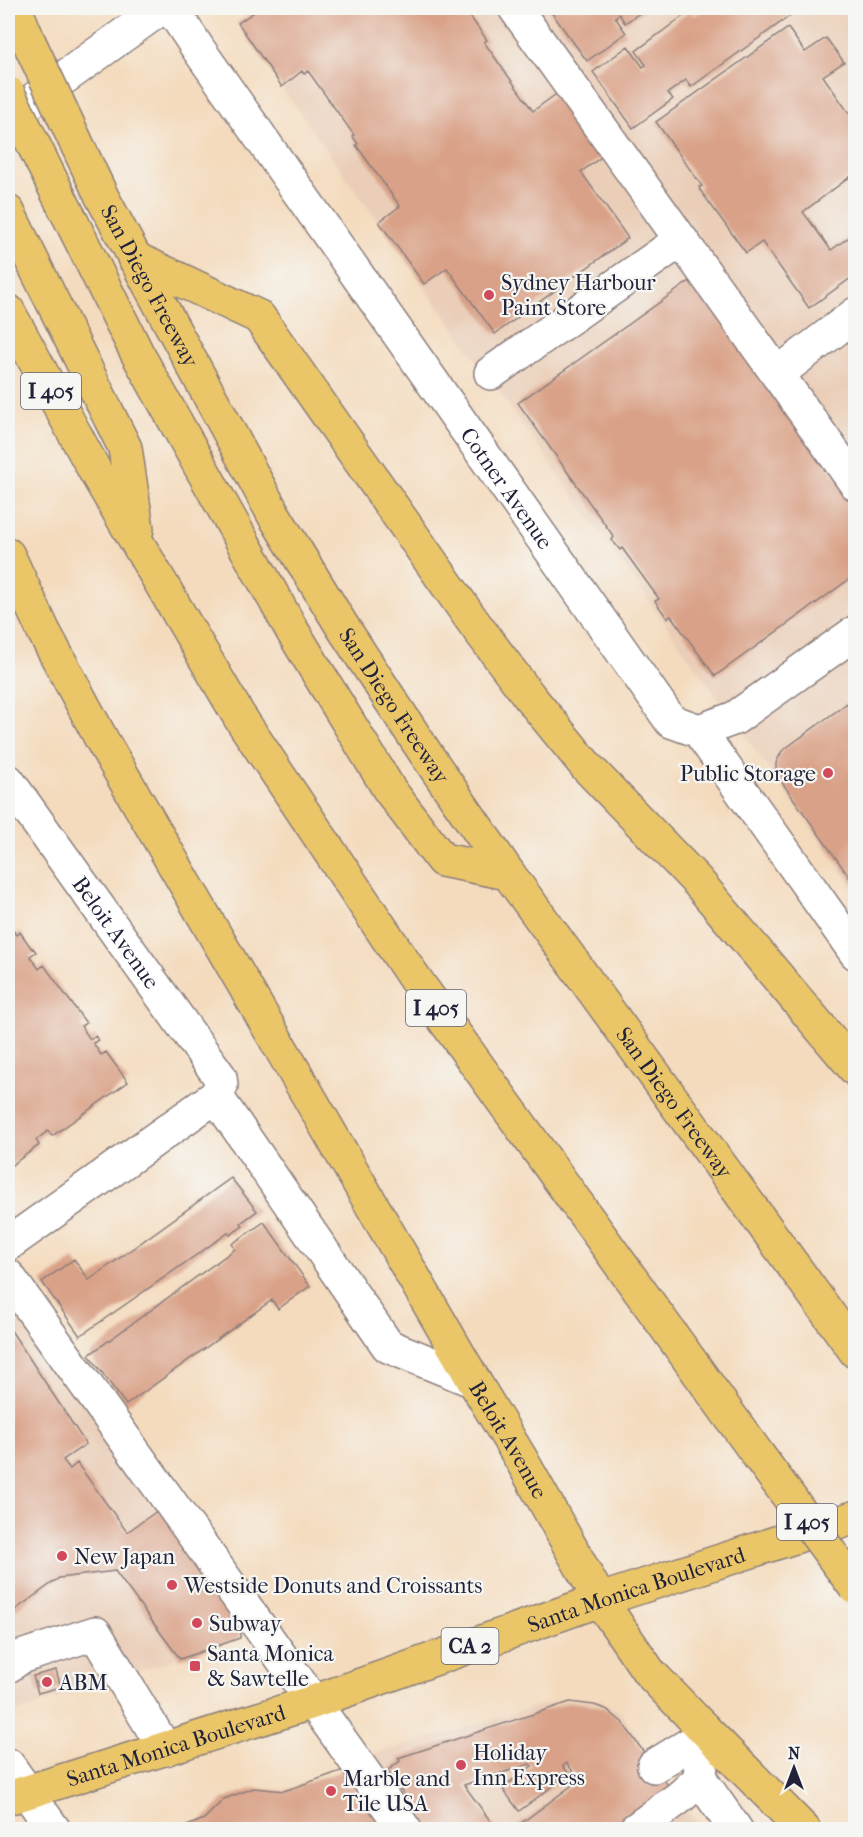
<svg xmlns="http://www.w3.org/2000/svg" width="863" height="1837" viewBox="0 0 863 1837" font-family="'IM FELL French Canon',serif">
	<rect width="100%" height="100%" fill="#f6f6f2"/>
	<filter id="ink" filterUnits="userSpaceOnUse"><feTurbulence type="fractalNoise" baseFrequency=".0167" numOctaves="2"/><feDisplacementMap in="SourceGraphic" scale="12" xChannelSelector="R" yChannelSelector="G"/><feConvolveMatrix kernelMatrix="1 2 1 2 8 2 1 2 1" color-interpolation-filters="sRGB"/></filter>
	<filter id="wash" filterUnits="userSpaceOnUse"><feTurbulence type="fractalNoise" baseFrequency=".008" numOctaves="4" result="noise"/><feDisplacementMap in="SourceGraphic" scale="24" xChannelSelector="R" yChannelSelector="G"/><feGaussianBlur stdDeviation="1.35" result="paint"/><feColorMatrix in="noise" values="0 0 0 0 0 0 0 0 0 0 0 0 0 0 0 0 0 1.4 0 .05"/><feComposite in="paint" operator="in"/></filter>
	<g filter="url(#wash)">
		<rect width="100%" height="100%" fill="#f4dbbe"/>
		<path fill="#eaceb8" d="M 258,8 L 855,8 L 855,890 L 236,23 Z
			M 8,1297 L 252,1633 L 8,1715 Z
			M 563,1699 L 599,1700 L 621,1713 L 701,1829 L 417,1829 L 364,1757 Z"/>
		<g id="blocks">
			<path fill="#d9a187" d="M 260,8 L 464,8 L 487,40 L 484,42 L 486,45 L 533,111 L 559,92 L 604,155 L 581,172 L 628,238 L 495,334 L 447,268 L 424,284 L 379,222 L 400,206 L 356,145 L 358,144 L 353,137 L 354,135 L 308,71 L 304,74 L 302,71 L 282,87 L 238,23 Z
				M 548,8 L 647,8 L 625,23 L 619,14 L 615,17 L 626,33 L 587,61 Z
				M 706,8 L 786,8 L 791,15 L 691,87 L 686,80 L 668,93 L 673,99 L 633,128 L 593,72 L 628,46 L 643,67 L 646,65 L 636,51 L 690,11 L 694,16 Z
				M 788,28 L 805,52 L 826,38 L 844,62 L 823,76 L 855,122 L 855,173 L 803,212 L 831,250 L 855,233 L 855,275 L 809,308 L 762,242 L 746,253 L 700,190 L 699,187 L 702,186 L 656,122 Z
				M 694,278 L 855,504 L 855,575 L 715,676 L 671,616 L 667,618 L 655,601 L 659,599 L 622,548 L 620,550 L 612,540 L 614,537 L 518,403 Z
				M 853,699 L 855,703 L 855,885 L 778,777 L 776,770 L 776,763 L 782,751 Z
				M 8,923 L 16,935 L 20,932 L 32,949 L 33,948 L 36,952 L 30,956 L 39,969 L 44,965 L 86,1023 L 81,1026 L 90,1039 L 95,1036 L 98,1040 L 93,1043 L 101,1055 L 106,1052 L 128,1082 L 52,1136 L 48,1131 L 36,1140 L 39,1145 L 8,1168 Z
				M 231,1178 L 257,1211 L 241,1223 L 243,1226 L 230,1235 L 228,1233 L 80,1336 L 42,1282 L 74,1259 L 89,1280 Z
				M 264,1222 L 310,1286 L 278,1309 L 272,1300 L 126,1405 L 89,1355 L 235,1249 L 232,1244 Z
				M 8,1326 L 86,1444 L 63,1460 L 70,1469 L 77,1463 L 127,1532 L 160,1509 L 240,1621 L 240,1638 L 180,1659 L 115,1571 L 59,1578 L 8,1615 Z
				M 56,1670 L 61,1687 L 38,1693 L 33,1676 Z
				M 570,1702 L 594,1705 L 606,1709 L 622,1722 L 672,1791 L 620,1830 L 512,1830 L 579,1780 L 567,1763 L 563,1766 L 569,1774 L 519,1811 L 502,1788 L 532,1766 L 530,1764 L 464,1785 L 497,1830 L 421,1830 L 403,1801 L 407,1798 L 387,1771 L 400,1761 L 398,1758 Z
				M 347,1769 L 390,1830 L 177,1830 L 204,1819 L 224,1799 L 254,1788 L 284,1791 Z"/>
		</g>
	</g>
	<g filter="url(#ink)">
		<use href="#blocks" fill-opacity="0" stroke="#8b7e7c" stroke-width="1.5"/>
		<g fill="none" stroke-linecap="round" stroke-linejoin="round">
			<defs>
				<g id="minor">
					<path id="s1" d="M 171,8 L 199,50 L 671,721 L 699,731 L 856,953"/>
					<path d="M 515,8 L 856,484"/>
					<path d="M 8,118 L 161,8"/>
					<path d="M 491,373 L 681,240"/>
					<path d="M 777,374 L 856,314"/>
					<path d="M 699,731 L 735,718 L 856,632"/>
					<path id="s2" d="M 8,781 L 220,1077 L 221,1086 L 216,1096 L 8,1244"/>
					<path d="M 216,1096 L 388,1346 L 474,1381"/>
					<path d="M 8,1276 L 405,1830"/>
					<path d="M 8,1666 L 21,1657 L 95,1633 L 165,1749"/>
					<path d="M 703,1728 L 700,1779 L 736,1830"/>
					<path d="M 8,1765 L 54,1830"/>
					<path d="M 654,1766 L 703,1736"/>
					<path d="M 635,1830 L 680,1797 L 700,1779"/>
				</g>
				<g id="major">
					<path id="s3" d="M 474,1381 L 521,1459 L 600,1600 L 649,1672 L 703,1728"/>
					<path id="s4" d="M 8,1798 L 313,1702 L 600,1600 L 856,1517"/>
				</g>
				<g id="highway">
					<path d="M 15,8 L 29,42"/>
					<path id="s5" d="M 75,140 L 102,197 L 274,515 L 342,626 L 426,754 L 508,873 L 856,1352"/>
					<path d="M 42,162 L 137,353 L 293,632 L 389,789 L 442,860 L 508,873"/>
					<path d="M 8,212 L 125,448 L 137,529"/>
					<path d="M 134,258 L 259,317 L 474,623 L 529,696 L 587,767 L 697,881 L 856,1070"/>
					<path d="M 8,311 L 95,471 L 239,716 L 415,979 L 758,1455"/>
					<path d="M 8,555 L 44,632 L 103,742 L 474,1381"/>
					<path d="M 703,1728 L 804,1830"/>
				</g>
			</defs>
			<use href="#minor" stroke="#8b7e7c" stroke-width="36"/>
			<use href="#major" stroke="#8b7e7c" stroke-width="36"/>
			<use href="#highway" stroke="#8b7e7c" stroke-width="36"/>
			<use href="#minor" stroke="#fff" stroke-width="33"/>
			<use href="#major" stroke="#ebc669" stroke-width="33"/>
			<use href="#highway" stroke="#ebc669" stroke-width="33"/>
			<defs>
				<path id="highway-bridge" d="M 29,42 L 75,140
					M 8,93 L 42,162
					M 758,1455 L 856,1588"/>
			</defs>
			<use href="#highway-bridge" stroke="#8b7e7c" stroke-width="36" stroke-linecap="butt"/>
			<use href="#highway-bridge" stroke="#ebc669" stroke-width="33"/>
		</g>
	</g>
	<g fill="#d1495b" stroke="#f6f6f2" stroke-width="2">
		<circle cx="489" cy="295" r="6"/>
		<circle cx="828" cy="773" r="6"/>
		<circle cx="62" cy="1556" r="6"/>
		<circle cx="172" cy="1585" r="6"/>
		<circle cx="197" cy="1623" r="6"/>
		<rect x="189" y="1660" width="12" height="12" rx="3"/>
		<circle cx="47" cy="1682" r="6"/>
		<circle cx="461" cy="1765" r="6"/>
		<circle cx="331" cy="1791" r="6"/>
	</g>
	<g text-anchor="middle" stroke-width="4.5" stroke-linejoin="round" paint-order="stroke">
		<g fill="#f6f6f2" stroke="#626272" stroke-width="1.5">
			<rect x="21" y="373" width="60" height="36" rx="4.5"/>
			<rect x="406" y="990" width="60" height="36" rx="4.5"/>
			<rect x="777" y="1504" width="60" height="36" rx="4.5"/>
			<rect x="441.5" y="1628" width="57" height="36" rx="4.5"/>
		</g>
		<g font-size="21" font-weight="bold" fill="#22223b">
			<text x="51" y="398">I 405</text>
			<text x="436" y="1015">I 405</text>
			<text x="807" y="1529">I 405</text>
			<text x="470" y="1653">CA 2</text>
		</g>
		<g font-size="22" fill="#22223b" stroke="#f6f6f2" text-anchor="start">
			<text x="501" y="290">Sydney Harbour<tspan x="501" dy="25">Paint Store</tspan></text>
			<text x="816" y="781" text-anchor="end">Public Storage</text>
			<text x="74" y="1564">New Japan</text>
			<text x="184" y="1593">Westside Donuts and Croissants</text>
			<text x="209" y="1631">Subway</text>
			<text x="207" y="1661">Santa Monica<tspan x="207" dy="25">&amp; Sawtelle</tspan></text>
			<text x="59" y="1690">ABM</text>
			<text x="473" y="1760">Holiday<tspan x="473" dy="25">Inn Express</tspan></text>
			<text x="343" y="1786">Marble and<tspan x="343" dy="25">Tile USA</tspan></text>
		</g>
		<g font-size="22" fill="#22223b" stroke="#f6f6f2">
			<text dy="8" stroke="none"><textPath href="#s5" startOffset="164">San Diego Freeway</textPath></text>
			<text dy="8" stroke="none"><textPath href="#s1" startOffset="586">Cotner Avenue</textPath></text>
			<text dy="8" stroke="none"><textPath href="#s5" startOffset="650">San Diego Freeway</textPath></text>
			<text dy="8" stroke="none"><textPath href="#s2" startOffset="186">Beloit Avenue</textPath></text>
			<text dy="8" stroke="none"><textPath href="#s5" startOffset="1136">San Diego Freeway</textPath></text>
			<text dy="8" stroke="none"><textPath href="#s3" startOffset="68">Beloit Avenue</textPath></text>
			<text dy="8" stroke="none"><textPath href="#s4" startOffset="662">Santa Monica Boulevard</textPath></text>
			<text dy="8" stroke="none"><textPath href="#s4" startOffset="176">Santa Monica Boulevard</textPath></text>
		</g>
	</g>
	<rect width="863" height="1837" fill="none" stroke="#f6f6f2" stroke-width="30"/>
	<g transform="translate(794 1768)" stroke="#f6f6f2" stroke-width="4.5" paint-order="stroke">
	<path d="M0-4.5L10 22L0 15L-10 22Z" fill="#22223b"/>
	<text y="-9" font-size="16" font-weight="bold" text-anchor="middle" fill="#22223b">N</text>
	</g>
</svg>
